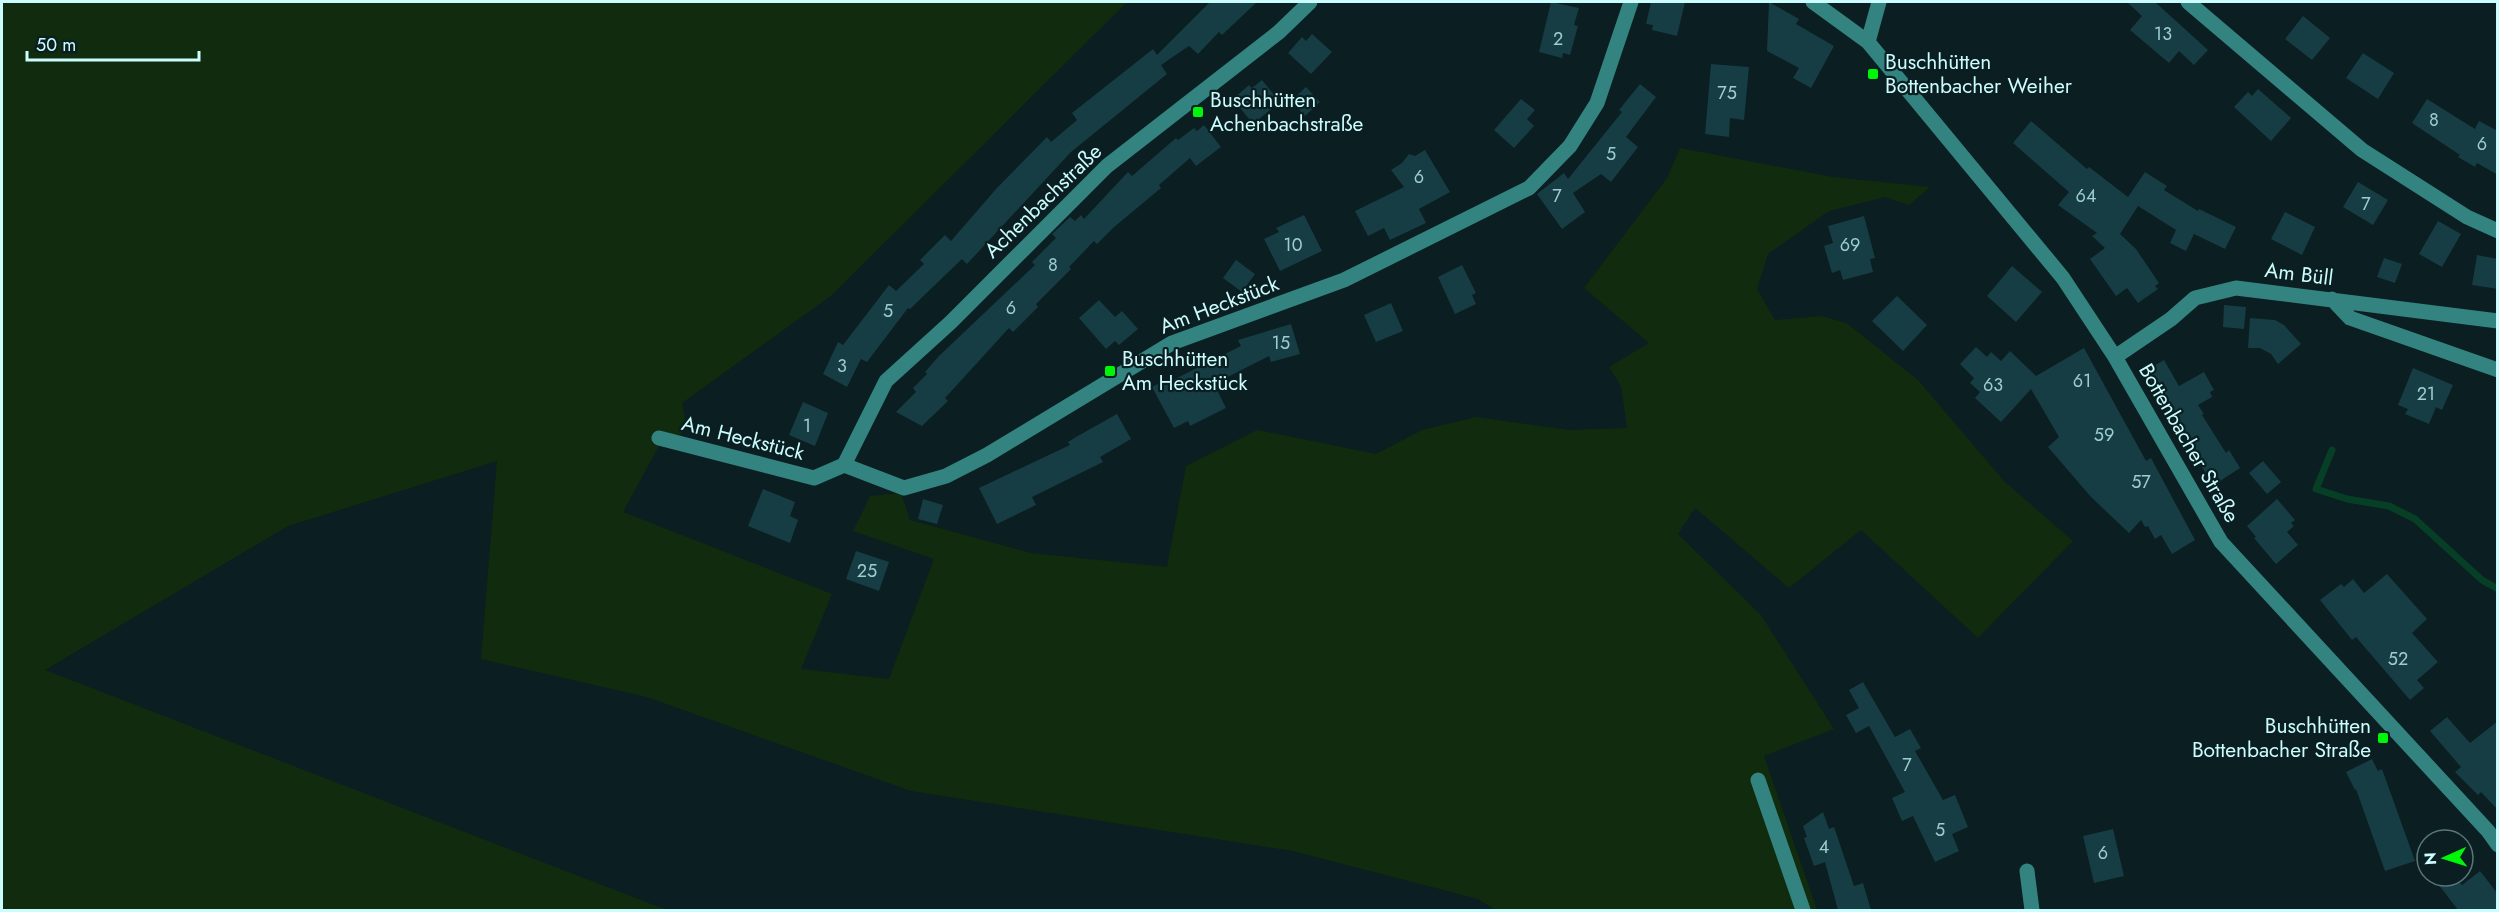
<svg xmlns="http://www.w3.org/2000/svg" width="2499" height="912" viewBox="0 0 2499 912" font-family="Jost,sans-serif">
	<rect width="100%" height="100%" fill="#0b1e21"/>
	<path fill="#112b0e" d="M 2,2 L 1127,2 L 832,295 L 682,403 L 687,430 L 659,446 L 623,512 L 832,594 L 801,669 L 889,679 L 934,559 L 853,531 L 870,496 L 901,493 L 910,520 L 1031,553 L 1167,567 L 1186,466 L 1257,430 L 1376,454 L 1422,430 L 1476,417 L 1570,430 L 1627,428 L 1621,386 L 1609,367 L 1649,343 L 1584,288 L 1667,178 L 1680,148 L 1833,177 L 1930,187 L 1909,205 L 1885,197 L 1829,211 L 1768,254 L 1757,289 L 1775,320 L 1823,316 L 1848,324 L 1918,380 L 2004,481 L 2073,541 L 1978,638 L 1861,530 L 1789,588 L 1695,508 L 1678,534 L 1761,615 L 1834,729 L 1764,756 L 1817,910 L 1495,910 L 1478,899 L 1293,851 L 911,791 L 647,697 L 481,659 L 497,461 L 288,526 L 45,670 L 667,910 L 2,910 Z"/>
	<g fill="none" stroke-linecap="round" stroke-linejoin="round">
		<path stroke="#063f26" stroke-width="7" d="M 2332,450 L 2316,489 L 2347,499 L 2389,506 L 2415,519 L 2482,580 L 2498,589"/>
	</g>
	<path fill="#163d43" d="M 1210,2 L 1257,2 L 1222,35 L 1219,32 L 1198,54 L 1189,46 L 1161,65 L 1167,74 L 1071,152 L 967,264 L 962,259 L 910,309 L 908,308 L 867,362 L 861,359 L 847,387 L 823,374 L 838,342 L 843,345 L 889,285 L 896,291 L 924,264 L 920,260 L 945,235 L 951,241 L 996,189 L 1047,137 L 1051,142 L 1077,120 L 1072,113 L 1153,49 L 1157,55 Z
		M 1551,2 L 1579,8 L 1574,25 L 1578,26 L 1570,55 L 1563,53 L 1562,58 L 1539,52 Z
		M 1651,2 L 1685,2 L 1677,36 L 1652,30 L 1653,25 L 1646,24 Z
		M 1769,2 L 1799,19 L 1796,24 L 1834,46 L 1811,88 L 1793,78 L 1799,68 L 1767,51 Z
		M 2127,2 L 2155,2 L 2208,50 L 2194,65 L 2179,51 L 2169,63 L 2130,30 L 2142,16 Z
		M 2303,16 L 2330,38 L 2312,60 L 2285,39 Z
		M 1312,34 L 1332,52 L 1311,74 L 1288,53 L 1302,37 L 1306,41 Z
		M 2363,53 L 2394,73 L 2378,99 L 2346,78 Z
		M 1711,64 L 1749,67 L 1744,120 L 1730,118 L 1729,137 L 1705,134 Z
		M 1262,80 L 1280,102 L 1253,124 L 1233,99 L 1249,85 L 1252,88 Z
		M 1640,84 L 1656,97 L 1626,137 L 1638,147 L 1611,182 L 1601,174 L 1573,193 L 1585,212 L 1562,229 L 1537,194 L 1564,173 L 1568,179 L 1622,112 L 1619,110 Z
		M 1306,87 L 1320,102 L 1305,116 L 1291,101 Z
		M 2258,89 L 2291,118 L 2271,141 L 2234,107 L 2248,92 L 2252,96 Z
		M 1521,99 L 1535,110 L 1527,119 L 1534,126 L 1514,148 L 1494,130 Z
		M 2427,99 L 2475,129 L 2479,121 L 2498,131 L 2498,175 L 2477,163 L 2475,167 L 2458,157 L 2460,155 L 2412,123 Z
		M 2031,121 L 2087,169 L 2089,167 L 2128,197 L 2145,172 L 2167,186 L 2164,190 L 2198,211 L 2199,209 L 2236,227 L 2225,249 L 2194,234 L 2186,251 L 2170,243 L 2176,230 L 2138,206 L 2120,234 L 2136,249 L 2159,283 L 2155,286 L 2158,289 L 2138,303 L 2127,288 L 2116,296 L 2090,259 L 2105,248 L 2092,236 L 2097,233 L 2058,205 L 2069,192 L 2013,143 Z
		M 1204,125 L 1221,147 L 1196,166 L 1190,158 L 1159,185 L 1161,188 L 1113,228 L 1097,244 L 1094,241 L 1069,267 L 1071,269 L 1036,304 L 1038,307 L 1013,332 L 1009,328 L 945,398 L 948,401 L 922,426 L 896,412 L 916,392 L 913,388 L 927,374 L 925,372 L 939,356 L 1035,265 L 1032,262 L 1056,238 L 1052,234 L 1070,217 L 1075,221 L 1081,215 L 1084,219 L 1128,172 L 1132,176 L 1176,138 L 1178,140 L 1194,128 L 1197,131 Z
		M 1425,150 L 1450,192 L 1419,209 L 1426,223 L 1390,240 L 1384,228 L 1368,236 L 1355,211 L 1404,187 L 1391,170 L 1402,163 L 1409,154 L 1415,156 Z
		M 2358,182 L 2388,200 L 2373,225 L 2343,207 Z
		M 2285,212 L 2315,227 L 2302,255 L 2271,239 Z
		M 1304,215 L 1322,251 L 1280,271 L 1264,239 L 1279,232 L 1276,228 Z
		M 1864,216 L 1875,258 L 1870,259 L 1873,272 L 1843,280 L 1840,270 L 1832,273 L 1824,246 L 1833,243 L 1828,226 Z
		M 2438,221 L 2461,234 L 2442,267 L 2419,254 Z
		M 2477,255 L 2498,259 L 2498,289 L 2472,285 Z
		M 2384,258 L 2402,264 L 2395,283 L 2377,277 Z
		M 1236,260 L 1255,274 L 1242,292 L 1223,278 Z
		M 1462,265 L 1476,293 L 1472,295 L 1476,304 L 1455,314 L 1438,277 Z
		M 2012,266 L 2042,292 L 2016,322 L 1987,296 Z
		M 1897,296 L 1927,325 L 1903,351 L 1872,321 Z
		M 1099,300 L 1115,317 L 1122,311 L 1138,329 L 1119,345 L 1115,341 L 1106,349 L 1079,318 Z
		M 1391,303 L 1403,331 L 1376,342 L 1364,315 Z
		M 2224,305 L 2246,307 L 2244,329 L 2223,327 Z
		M 2250,318 L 2275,320 L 2284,325 L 2301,344 L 2278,364 L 2271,354 L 2260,348 L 2248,348 Z
		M 1291,324 L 1300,354 L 1271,362 L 1269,356 L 1214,384 L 1226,408 L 1190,426 L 1188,421 L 1174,428 L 1152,387 L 1167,379 L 1169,382 L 1241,346 L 1238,340 Z
		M 1976,347 L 1987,357 L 1991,352 L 2001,361 L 2010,351 L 2036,376 L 2084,348 L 2146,461 L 2151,458 L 2195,540 L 2172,554 L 2161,535 L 2155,539 L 2148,526 L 2145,527 L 2141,520 L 2129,533 L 2091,497 L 2048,447 L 2059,437 L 2031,389 L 2001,422 L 1975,398 L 1980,392 L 1970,383 L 1974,378 L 1960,364 Z
		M 2164,360 L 2179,386 L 2204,372 L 2214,390 L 2210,392 L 2212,397 L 2198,405 L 2204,414 L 2202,415 L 2226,453 L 2229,450 L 2240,468 L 2214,485 L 2196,458 L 2199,456 L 2178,429 L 2145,371 Z
		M 2413,368 L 2453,385 L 2442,410 L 2436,407 L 2429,424 L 2405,414 L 2408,409 L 2398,405 Z
		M 803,402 L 828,413 L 815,446 L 789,435 Z
		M 1117,414 L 1131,439 L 1100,457 L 1103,462 L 1032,497 L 1036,505 L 997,524 L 979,488 L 1070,445 L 1068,442 L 1076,437 Z
		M 2263,461 L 2281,482 L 2267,494 L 2249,473 Z
		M 763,489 L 795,502 L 790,516 L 798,520 L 790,543 L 748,526 Z
		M 923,499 L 943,505 L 937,524 L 918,519 Z
		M 2277,499 L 2295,520 L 2291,523 L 2294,526 L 2287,532 L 2298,545 L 2276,564 L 2254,538 L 2256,537 L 2247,526 Z
		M 856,551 L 889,562 L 879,591 L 846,579 Z
		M 2387,574 L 2427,619 L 2412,633 L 2438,662 L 2417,680 L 2424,688 L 2410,700 L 2356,637 L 2352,640 L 2320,600 L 2341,584 L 2344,587 L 2353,579 L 2364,593 Z
		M 1863,682 L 1895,737 L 1910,729 L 1921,748 L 1915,751 L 1943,800 L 1955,795 L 1968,827 L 1952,834 L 1959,851 L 1935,862 L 1913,816 L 1902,821 L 1892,798 L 1905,792 L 1869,726 L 1856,733 L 1846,715 L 1859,708 L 1849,690 Z
		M 2447,717 L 2470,743 L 2498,721 L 2498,810 L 2481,792 L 2478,795 L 2455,772 L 2461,767 L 2430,731 Z
		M 2372,759 L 2378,771 L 2382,769 L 2415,861 L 2385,871 L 2356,789 L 2355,790 L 2346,772 Z
		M 1823,812 L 1829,829 L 1834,827 L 1854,886 L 1863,883 L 1871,910 L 1838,910 L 1825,862 L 1814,866 L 1804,838 L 1807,837 L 1803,826 Z
		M 2113,829 L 2124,876 L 2094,883 L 2083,836 Z
		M 2480,871 L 2498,894 L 2498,910 L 2458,910 L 2432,876 L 2454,876 L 2462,885 Z"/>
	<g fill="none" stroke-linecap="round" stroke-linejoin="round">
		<path stroke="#338380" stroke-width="15" d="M 1813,2 L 1868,42 L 2063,278 L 2115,357 L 2221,542 L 2488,831 L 2498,845
			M 2188,2 L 2362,150 L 2467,217 L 2498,231
			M 1868,42 L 1879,2
			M 2332,299 L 2350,318 L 2498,370
			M 2115,357 L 2171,319 L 2195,298 L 2236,288 L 2498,321
			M 659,438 L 814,478 L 844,465 L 904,488 L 946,476 L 987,455 L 1172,343 L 1344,280 L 1529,188 L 1570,146 L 1597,103 L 1631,2
			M 844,465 L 886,381 L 951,322 L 1107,166 L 1279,32 L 1310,2
			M 1758,780 L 1803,910
			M 2027,871 L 2032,910"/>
	</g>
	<g fill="#00f608" stroke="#0b1e21" stroke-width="2">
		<rect x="1867" y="68" width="12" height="12" rx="3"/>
		<rect x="1192" y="106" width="12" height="12" rx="3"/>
		<rect x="1104" y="365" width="12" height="12" rx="3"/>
		<rect x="2377" y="732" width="12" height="12" rx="3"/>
	</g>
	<g text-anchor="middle" stroke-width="4.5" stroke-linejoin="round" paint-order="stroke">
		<g font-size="18" fill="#9ecdd0">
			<text x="2163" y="40">13</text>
			<text x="1558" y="45">2</text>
			<text x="1727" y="99">75</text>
			<text x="2434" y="126">8</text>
			<text x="2482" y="150">6</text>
			<text x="1611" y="160">5</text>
			<text x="1419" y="183">6</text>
			<text x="1557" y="202">7</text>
			<text x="2086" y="202">64</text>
			<text x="2366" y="210">7</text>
			<text x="1293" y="251">10</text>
			<text x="1850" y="251">69</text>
			<text x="1053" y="271">8</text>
			<text x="1011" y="314">6</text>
			<text x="888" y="317">5</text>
			<text x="1281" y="349">15</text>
			<text x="842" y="372">3</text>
			<text x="2082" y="387">61</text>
			<text x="1993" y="391">63</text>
			<text x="2426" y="400">21</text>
			<text x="807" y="432">1</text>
			<text x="2104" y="441">59</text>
			<text x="2141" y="488">57</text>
			<text x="867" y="577">25</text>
			<text x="2398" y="665">52</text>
			<text x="1907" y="771">7</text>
			<text x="1940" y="836">5</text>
			<text x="1824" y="853">4</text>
			<text x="2103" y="859">6</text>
		</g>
		<g font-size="21" fill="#cbfdff" stroke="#0b1e21" text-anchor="start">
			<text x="1885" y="69">Buschhütten<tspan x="1885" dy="24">Bottenbacher Weiher</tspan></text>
			<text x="1210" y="107">Buschhütten<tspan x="1210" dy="24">Achenbachstraße</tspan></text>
			<text x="1122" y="366">Buschhütten<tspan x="1122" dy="24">Am Heckstück</tspan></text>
			<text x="2371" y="733" text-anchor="end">Buschhütten<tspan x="2371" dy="24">Bottenbacher Straße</tspan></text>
		</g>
		<g font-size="21" fill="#cbfdff" stroke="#0b1e21">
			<text transform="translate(1043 201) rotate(-44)" y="7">Achenbachstraße</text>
			<text transform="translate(2299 274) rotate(7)" y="7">Am Büll</text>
			<text transform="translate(1219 305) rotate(-21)" y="7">Am Heckstück</text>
			<text transform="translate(743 438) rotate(14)" y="7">Am Heckstück</text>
			<text transform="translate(2189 443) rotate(60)" y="7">Bottenbacher Straße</text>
		</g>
	</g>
	<rect width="2499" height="912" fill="none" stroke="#cbfdff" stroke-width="6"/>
	<g transform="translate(2445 858) rotate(267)"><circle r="28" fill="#0b1e21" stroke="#58777a" stroke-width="1.5"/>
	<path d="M0-4.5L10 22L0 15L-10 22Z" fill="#00f608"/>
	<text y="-9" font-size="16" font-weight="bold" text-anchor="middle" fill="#cbfdff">N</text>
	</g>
	<path d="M27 51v9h172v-9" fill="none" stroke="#cbfdff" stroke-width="3"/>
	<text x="36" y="51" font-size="18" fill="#cbfdff" stroke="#0b1e21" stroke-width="4.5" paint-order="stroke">50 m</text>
</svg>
